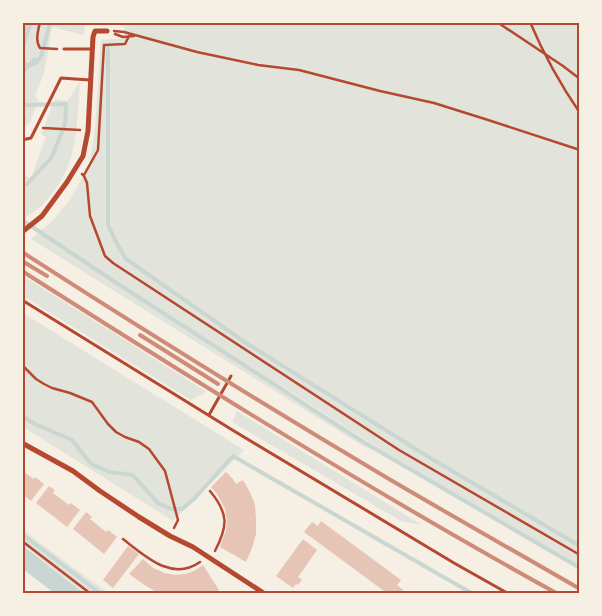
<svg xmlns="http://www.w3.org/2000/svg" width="602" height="616" viewBox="0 0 602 616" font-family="'Sofia Sans Condensed',sans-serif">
	<rect width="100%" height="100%" fill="#f6efe4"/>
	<path fill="#e2e4dc" d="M 33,23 L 86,23 L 83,35 L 52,27 L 44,73 L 35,96 L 39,101 L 29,124 L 23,128 L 23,76 L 28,69 L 36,65 L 24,60 L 24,50 Z
		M 117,23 L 579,23 L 579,568 L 390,456 L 273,380 L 379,456 L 31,239 L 51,222 L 69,201 L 84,175 L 90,160 L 95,129 L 101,40 L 123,38 L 125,28 Z
		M 80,82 C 76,131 79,169 41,206 C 35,211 28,215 23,220 L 23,175 L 31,178 L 46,137 L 41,134 L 55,99 L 67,101 Z
		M 23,276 L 207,392 L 191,400 L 23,296 Z
		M 23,313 L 244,450 L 173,521 L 23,427 Z
		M 237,411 L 422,525 L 401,521 L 232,422 Z
		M 22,528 L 40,543 L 108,593 L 83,593 L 23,545 Z"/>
	<path fill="#c9d6d2" d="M 23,22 L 33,23 L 24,50 L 24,60 L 28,63 L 34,57 L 40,63 L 28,69 L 23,76 Z
		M 22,545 L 83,593 L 54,593 L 23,569 Z"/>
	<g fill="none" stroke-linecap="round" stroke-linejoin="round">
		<path stroke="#c9d6d2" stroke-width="4" d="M 108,48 L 108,225 L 116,242 L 126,259 L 246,343 L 432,459 L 580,546
			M 34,63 L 41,57 L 50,22
			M 22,105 L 66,104 L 65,124 L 52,157 L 27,184
			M 22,220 L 112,280 L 365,443 L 580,568
			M 22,416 L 33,423 L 72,440 L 91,464 L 110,472 L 133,475 L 158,503 L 171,509 L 182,509 L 194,499 L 233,456 L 473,594
			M 22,534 L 101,594"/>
	</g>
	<path fill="#e6c5b7" d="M 22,471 L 34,479 L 35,477 L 44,484 L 31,501 L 22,494 Z
		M 226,472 L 233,479 L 236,484 L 243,480 L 250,492 L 255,505 L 256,519 L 256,534 L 252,548 L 246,562 L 220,547 L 226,530 L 227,521 L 225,509 L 217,494 L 211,487 Z
		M 49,486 L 55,490 L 53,493 L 69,505 L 71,503 L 80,510 L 67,527 L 36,503 Z
		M 86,512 L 92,517 L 90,519 L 106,532 L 108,530 L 117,537 L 104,554 L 73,529 Z
		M 321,521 L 401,580 L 397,585 L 403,590 L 401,594 L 388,594 L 304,532 L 312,522 L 318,526 Z
		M 303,539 L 317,550 L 298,577 L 302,580 L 298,585 L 296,584 L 293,588 L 276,576 Z
		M 128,546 L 139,554 L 113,588 L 103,580 Z
		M 143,559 L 153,568 L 165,573 L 175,575 L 185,574 L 194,571 L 203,565 L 219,590 L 213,594 L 165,594 L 157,592 L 146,586 L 129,574 Z"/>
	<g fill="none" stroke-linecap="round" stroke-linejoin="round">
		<path stroke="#b5482f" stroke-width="2.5" d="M 40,22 C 38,31 35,41 40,48 L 57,49
			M 497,22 L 563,66 L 580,79
			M 530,22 C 544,55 560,84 580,113
			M 114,31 L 124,32 L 197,52 L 258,65 L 299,70 L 380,91 L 434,103 L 485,119 L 580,150
			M 115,34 L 123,37 L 134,36
			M 43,128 L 80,130
			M 82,174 L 84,176 L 87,183 L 90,216 L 105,256 L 113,263 L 399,450 L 580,555
			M 84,175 L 98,150 L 104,45 L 125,44 L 129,36
			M 22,365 L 36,379 L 44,384 L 52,388 L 70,393 L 92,402 L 108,424 L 116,432 L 125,437 L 139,442 L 149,449 L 165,471 L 178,520 L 174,528
			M 210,491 C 229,514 228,526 215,551
			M 123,539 C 145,556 172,582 200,562
			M 22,541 L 91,594"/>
		<path stroke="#b5482f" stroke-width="3" d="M 64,49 L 92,49
			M 22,140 L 31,138 L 61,78 L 90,80
			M 22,300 L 234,431 L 454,563 L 509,594
			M 209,415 L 231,376"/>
		<path stroke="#b5482f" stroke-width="5" d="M 22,232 L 42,216 L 67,182 L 83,156 L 88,131 L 93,37 L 95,31 L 107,31
			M 22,443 L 73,471 L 100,491 L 139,517 L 170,536 L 193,547 L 265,594"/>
		<path stroke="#cf8b77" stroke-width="4" d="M 22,252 C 143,330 266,406 389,479 C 452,516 516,552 580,589
			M 22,261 L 47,276
			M 22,271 C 198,383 375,493 558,594
			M 140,335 L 218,384"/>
	</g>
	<rect width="602" height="616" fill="none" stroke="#f6efe4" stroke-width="48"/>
	<rect x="24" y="24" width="554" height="568" fill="none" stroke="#b5482f" stroke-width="2"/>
</svg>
